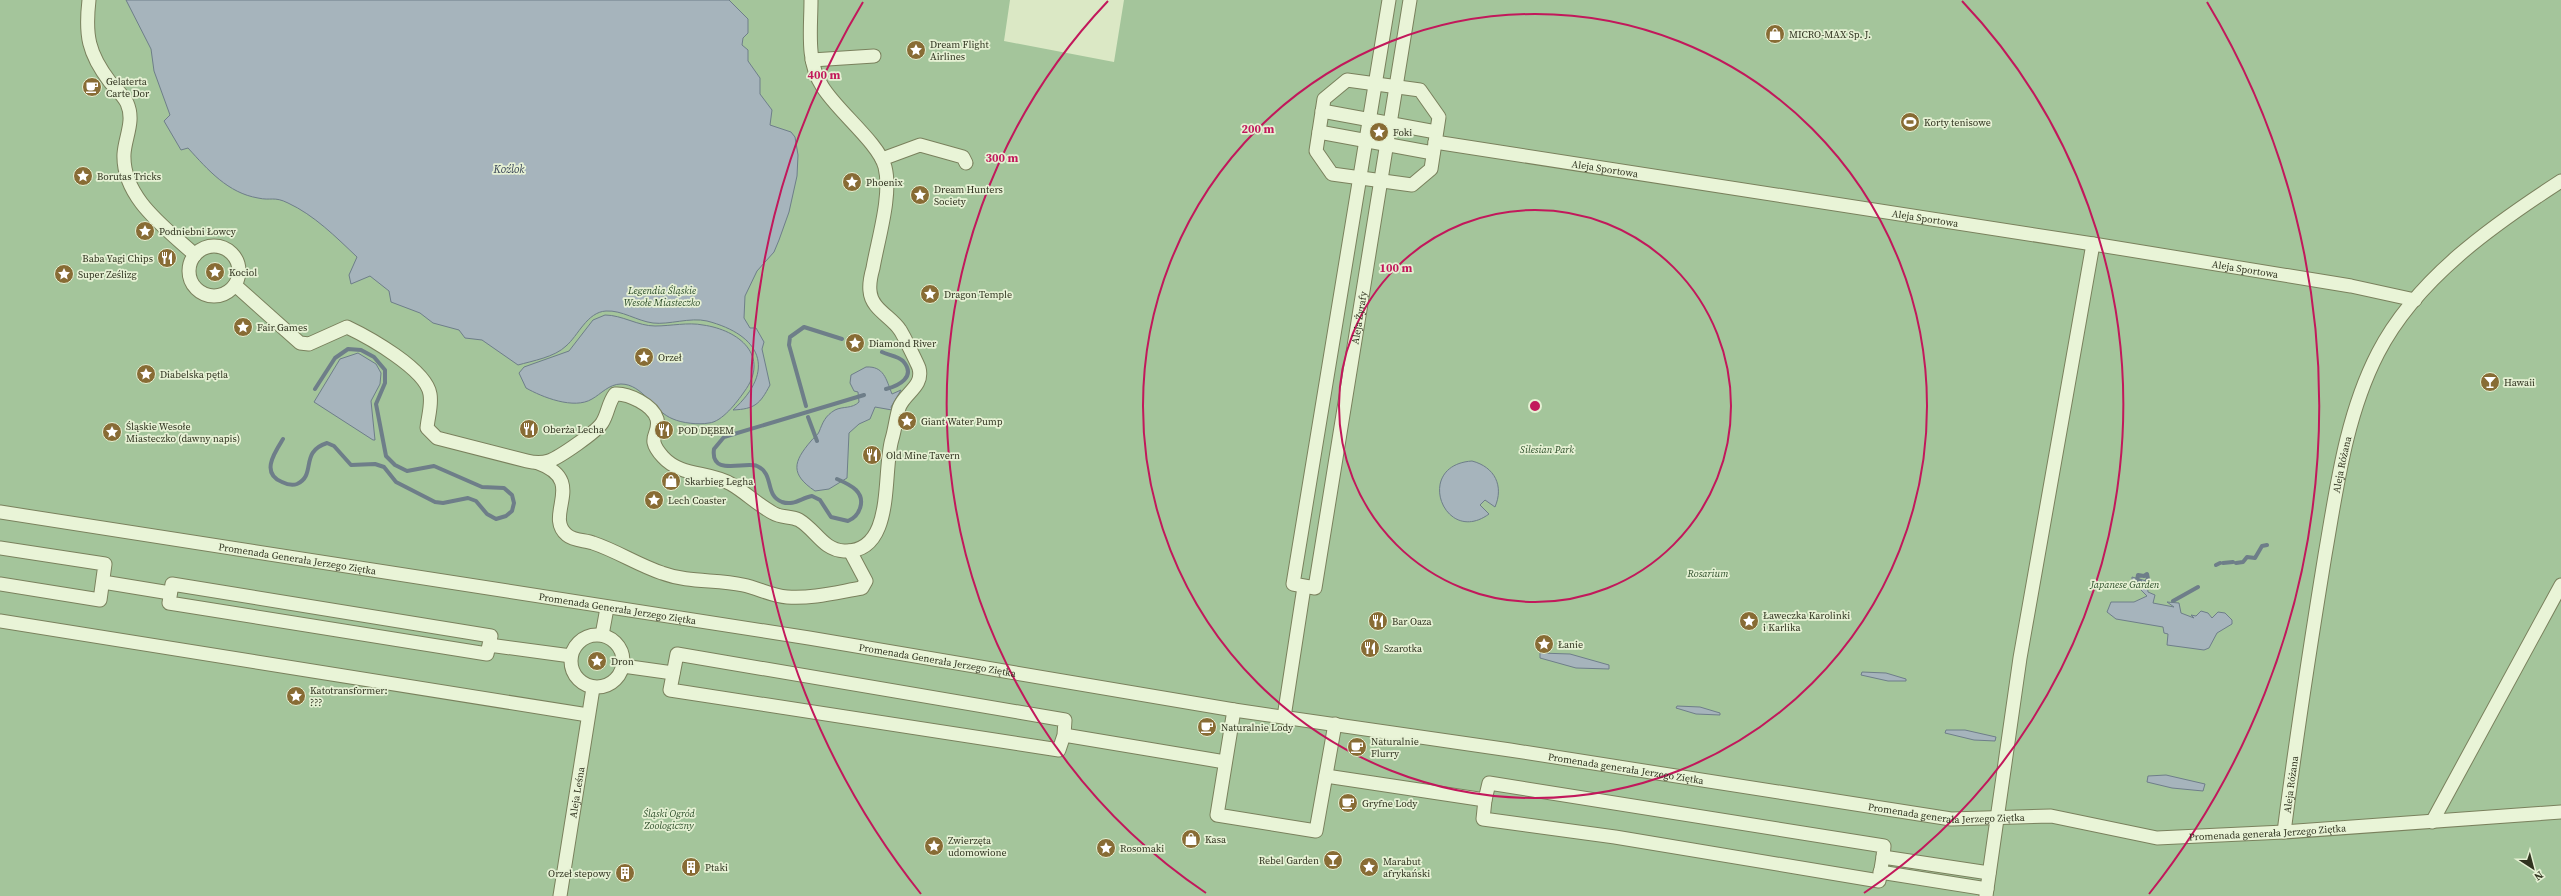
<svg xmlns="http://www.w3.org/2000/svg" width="2561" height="896" viewBox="0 0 2561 896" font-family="'Source Serif 4',serif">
	<rect width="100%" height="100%" fill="#dbe8c5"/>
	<path fill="#a4c59b" d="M 0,0 L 1010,0 L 1004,41 L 1114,62 L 1124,0 L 2561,0 L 2561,896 L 0,896 Z"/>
	<path fill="#a6b4bc" stroke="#6e7e89" d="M 126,0 L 729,0 L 748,19 L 748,33 L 743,38 L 742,45 L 748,50 L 748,61 L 760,78 L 760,94 L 772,110 L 770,125 L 791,132 L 795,137 L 798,155 L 797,176 L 789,212 L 779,240 L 774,252 L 757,271 L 745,296 L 744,318 L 750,328 L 756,328 L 764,342 L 762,349 L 770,385 C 760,404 755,409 733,410 C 777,370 761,335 707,321 C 690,317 669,325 653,323 C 637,321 622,310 606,311 C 587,312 578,336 566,346 C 555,357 532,361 518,365 L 482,340 L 465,338 L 459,330 L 433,323 L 420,313 L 391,302 L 389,291 L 370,276 L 351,284 L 349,275 L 357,257 C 336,237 314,215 288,203 C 274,196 271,201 258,198 C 228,193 208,170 188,148 L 181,150 L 164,121 L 170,115 L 154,71 L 151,49 Z
		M 605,315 C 622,315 638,326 655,326 C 671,326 688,322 703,325 C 739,330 771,356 744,392 C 737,402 722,422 709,423 C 698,425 682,423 673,419 C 654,412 643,384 621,384 C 609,384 601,394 592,399 C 574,410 542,397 526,388 L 519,373 L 524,367 L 569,351 L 593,320 Z
		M 358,353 L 376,364 L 381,373 L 380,384 L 371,401 L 375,440 L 373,440 L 314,402 L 340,359 Z
		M 866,367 C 884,366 886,379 892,394 L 901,390 L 891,407 L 892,410 L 875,407 L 870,419 L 859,424 L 849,433 L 847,478 L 829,489 L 815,491 C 790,474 793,462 811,441 C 813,438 818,435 819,432 C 823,422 825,416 835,410 C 843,406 852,409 859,402 L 858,392 L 854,391 L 850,383 L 851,375 Z
		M 1472,461 C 1495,467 1504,486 1495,507 L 1485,500 L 1480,505 L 1489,514 C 1444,547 1413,465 1472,461 Z
		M 2132,577 L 2150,582 L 2147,583 L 2148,592 L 2155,595 L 2153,603 L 2174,607 L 2167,602 L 2179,603 L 2181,613 L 2194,618 L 2191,615 L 2196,616 L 2201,611 L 2208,613 L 2212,618 L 2218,612 L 2225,613 L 2232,620 L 2232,624 L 2217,633 L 2209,648 L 2204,650 L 2167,645 L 2168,634 L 2164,633 L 2163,627 L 2116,619 L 2107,612 L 2111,602 L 2134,602 L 2147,596 L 2141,590 L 2141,583 L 2132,581 Z
		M 1540,653 L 1570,654 L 1609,665 L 1609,669 L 1576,668 L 1540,658 Z
		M 1862,672 L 1886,673 L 1906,679 L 1906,681 L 1888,681 L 1861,675 Z
		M 1677,706 L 1700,707 L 1720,713 L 1720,715 L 1696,714 L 1676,708 Z
		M 1946,730 L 1965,730 L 1996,737 L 1995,741 L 1974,740 L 1945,733 Z
		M 2166,775 L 2205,784 L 2203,791 L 2172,788 L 2147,782 L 2148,776 Z"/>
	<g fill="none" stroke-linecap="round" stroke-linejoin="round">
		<path stroke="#6e7e89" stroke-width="4" d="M 882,352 C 888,355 898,356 903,361 C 917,377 898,386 886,389
			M 806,406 L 789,345 L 790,337 L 804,327 L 842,339
			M 808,417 L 817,441
			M 283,439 C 275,452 260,473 282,482 C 286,484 292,486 297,484 C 317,475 299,452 327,443 L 334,446 L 351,465 L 375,464 L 384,467 L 396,482 L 435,502 L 443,503 L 468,498 L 476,501 L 487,514 L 496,519 L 506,516 L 512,511 L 514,503 L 512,495 L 504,488 L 482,487 L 434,466 L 407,471 L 395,465 L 386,456 L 376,404 L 385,383 L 385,370 L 374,357 L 361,350 L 348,349 L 335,358 L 315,389
			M 837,479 C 844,482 851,485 856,490 C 866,500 860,516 848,521 L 831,517 L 820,500 L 812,496 C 801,498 794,506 782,502 C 764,495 775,474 757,466 C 745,461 710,477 714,449 L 724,437 L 864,395
			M 2223,563 L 2233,562
			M 2236,563 L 2243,562 L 2247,557 L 2255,558 L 2262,546 L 2267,545
			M 2216,565 L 2220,563
			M 2140,581 L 2137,580 L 2138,575 L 2144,576 L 2147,574 L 2148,579 L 2144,584
			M 2173,601 L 2198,587"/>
		<defs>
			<g id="street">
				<path d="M 89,0 C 85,35 88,53 110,82 C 116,89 123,95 127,103 C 135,121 125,137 124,154 C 122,198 166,228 195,255"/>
				<path id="s1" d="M 1389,0 L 1293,584 L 1315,588 L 1410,0"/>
				<path d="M 812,60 L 874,56"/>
				<path d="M 1347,80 L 1420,90 L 1439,117 L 1431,169 L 1412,185 L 1332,174 L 1316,151 L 1324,99 Z"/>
				<path d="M 1322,111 L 1436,132"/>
				<path d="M 1319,132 L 1433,153"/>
				<path id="s2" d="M 1435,142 L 2093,244 L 2351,286 L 2415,300"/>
				<path d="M 882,159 L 920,145 L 963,157 L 966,163"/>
				<circle cx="214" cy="271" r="25"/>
				<path d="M 235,285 L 300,343 L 309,344 L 347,327 C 368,337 426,369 430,394 C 432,405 428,417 427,428 L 437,438 L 527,461 C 535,463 542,463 549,461 C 560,457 596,432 602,423 C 608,414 608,403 615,394 C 628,393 653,405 657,419 C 661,436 644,436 663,457 C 681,477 709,471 731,484 C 745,492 758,505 773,513 C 781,518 791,516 799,520 C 816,530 823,550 844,551 C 896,553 882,472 892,439 C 895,429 896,418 899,408 C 904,393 924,387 919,368 C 918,365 903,334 900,330 C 892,317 871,309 870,291 C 869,283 871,275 873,268 C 878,239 892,195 885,167 C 879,143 836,110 822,86 C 806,61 811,29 811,0"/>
				<path d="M 538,463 C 588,481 543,515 567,535 C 574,541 585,540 593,543 C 617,551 638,565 662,573 C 689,583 716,579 743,585 C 758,588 772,596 787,597 C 812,599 838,592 862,588 L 866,581 L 850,551"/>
				<path id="s3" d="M 0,512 L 809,638 L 1234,710 L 1510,750 L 1951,819 L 2051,816 L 2157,838 L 2284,832 L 2561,812"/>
				<path d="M 0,548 L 105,564 L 100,600 L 0,584"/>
				<path d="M 103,582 L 170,593"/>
				<path d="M 0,621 L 588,715"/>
				<circle cx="597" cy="661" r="26"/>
				<path d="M 602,635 L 607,608"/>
				<path d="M 489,645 L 487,654 L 169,603 L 172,584 L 491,636 L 489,645 L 571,656"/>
				<path d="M 623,666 L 673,673"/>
				<path d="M 1234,710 L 1217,815 L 1316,831 L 1335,724"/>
				<path d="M 1284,717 L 1304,587"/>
				<path d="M 1064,735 L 1059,750 L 670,690 L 677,654 L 1065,720 L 1064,735 L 1225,762"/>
				<path d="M 1326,776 L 1485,800 L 1489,783 L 1884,846 L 1883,857"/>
				<path d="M 1485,800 L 1483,819 L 1615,837 L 1879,881 L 1883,857 L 1989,873"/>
				<path d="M 2432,822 L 2561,585"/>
				<path id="s4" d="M 2284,832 C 2296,739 2310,647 2325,555 C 2337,486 2346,415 2378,353 C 2416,279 2493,225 2561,181"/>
				<path d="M 1880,872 L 1987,889"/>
				<path id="s5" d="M 560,896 L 593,688"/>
				<path d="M 1986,896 L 2020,658 L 2093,244"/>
			</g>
		</defs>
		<use href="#street" stroke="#7a815d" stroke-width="15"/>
		<use href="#street" stroke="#e9f4d7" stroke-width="13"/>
	</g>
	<g fill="none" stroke="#c2185b" stroke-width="2">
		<circle cx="1535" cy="406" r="196"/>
		<circle cx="1535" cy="406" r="392"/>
		<path d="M1206 893A588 588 0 0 1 1108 1M1962 1A588 588 0 0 1 1864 893"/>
		<path d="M921 894A784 784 0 0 1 863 2M2207 2A784 784 0 0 1 2149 894"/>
	</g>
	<defs>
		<symbol id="shop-disc" viewBox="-11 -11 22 22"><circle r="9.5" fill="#886c35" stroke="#e6f1d4"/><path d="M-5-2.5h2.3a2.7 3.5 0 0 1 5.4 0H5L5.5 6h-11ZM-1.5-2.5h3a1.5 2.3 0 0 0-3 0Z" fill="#fff"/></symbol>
		<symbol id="sight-disc" viewBox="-11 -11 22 22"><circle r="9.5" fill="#886c35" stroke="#e6f1d4"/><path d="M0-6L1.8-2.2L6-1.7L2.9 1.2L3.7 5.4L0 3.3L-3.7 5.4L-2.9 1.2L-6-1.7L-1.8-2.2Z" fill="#fff"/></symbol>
		<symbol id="cafe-disc" viewBox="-11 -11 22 22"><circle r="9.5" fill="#886c35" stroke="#e6f1d4"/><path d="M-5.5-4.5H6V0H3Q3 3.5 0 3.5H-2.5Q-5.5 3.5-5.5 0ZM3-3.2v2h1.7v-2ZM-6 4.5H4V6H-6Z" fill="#fff"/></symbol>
		<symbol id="stadium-disc" viewBox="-11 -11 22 22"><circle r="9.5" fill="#886c35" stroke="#e6f1d4"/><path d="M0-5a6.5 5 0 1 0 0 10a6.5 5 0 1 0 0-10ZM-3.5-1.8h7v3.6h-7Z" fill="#fff"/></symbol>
		<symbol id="restaurant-disc" viewBox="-11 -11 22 22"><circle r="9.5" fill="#886c35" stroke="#e6f1d4"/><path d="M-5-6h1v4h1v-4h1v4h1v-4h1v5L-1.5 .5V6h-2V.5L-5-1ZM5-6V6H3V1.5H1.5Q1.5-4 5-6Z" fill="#fff"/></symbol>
		<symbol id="bar-disc" viewBox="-11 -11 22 22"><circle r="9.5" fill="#886c35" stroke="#e6f1d4"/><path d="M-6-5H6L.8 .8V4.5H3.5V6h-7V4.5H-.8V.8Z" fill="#fff"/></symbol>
		<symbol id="building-disc" viewBox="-11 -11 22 22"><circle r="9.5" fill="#886c35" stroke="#e6f1d4"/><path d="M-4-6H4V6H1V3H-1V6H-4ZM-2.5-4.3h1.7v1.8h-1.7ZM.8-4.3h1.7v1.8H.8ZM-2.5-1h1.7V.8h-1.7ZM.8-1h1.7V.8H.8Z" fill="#fff"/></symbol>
	</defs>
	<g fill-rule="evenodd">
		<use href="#shop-disc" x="1764" y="23" width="22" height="22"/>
		<use href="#sight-disc" x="905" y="39" width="22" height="22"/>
		<use href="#cafe-disc" x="81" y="76" width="22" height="22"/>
		<use href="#stadium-disc" x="1899" y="111" width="22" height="22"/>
		<use href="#sight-disc" x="1368" y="121" width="22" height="22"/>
		<use href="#sight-disc" x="72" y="165" width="22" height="22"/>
		<use href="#sight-disc" x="841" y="171" width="22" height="22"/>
		<use href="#sight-disc" x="909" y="184" width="22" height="22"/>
		<use href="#sight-disc" x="134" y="220" width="22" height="22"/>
		<use href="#restaurant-disc" x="156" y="247" width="22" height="22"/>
		<use href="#sight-disc" x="204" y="261" width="22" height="22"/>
		<use href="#sight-disc" x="53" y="263" width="22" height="22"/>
		<use href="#sight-disc" x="919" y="283" width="22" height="22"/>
		<use href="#sight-disc" x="232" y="316" width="22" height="22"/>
		<use href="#sight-disc" x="844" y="332" width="22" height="22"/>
		<use href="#sight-disc" x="633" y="346" width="22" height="22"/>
		<use href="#sight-disc" x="135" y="363" width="22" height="22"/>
		<use href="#bar-disc" x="2479" y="371" width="22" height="22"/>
		<use href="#sight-disc" x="896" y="410" width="22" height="22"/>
		<use href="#restaurant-disc" x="518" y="418" width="22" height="22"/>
		<use href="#restaurant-disc" x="653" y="419" width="22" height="22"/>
		<use href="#sight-disc" x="101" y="421" width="22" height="22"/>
		<use href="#restaurant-disc" x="861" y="444" width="22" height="22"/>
		<use href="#shop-disc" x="660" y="470" width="22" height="22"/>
		<use href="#sight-disc" x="643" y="489" width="22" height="22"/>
		<use href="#restaurant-disc" x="1367" y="610" width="22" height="22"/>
		<use href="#sight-disc" x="1738" y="610" width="22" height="22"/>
		<use href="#sight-disc" x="1533" y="633" width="22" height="22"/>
		<use href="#restaurant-disc" x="1359" y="637" width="22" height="22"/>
		<use href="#sight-disc" x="586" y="650" width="22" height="22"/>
		<use href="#sight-disc" x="285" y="685" width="22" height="22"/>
		<use href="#cafe-disc" x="1196" y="716" width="22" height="22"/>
		<use href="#cafe-disc" x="1346" y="736" width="22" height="22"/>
		<use href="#cafe-disc" x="1337" y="792" width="22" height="22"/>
		<use href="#shop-disc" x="1180" y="828" width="22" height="22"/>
		<use href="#sight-disc" x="923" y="835" width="22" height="22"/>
		<use href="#sight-disc" x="1095" y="837" width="22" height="22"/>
		<use href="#bar-disc" x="1322" y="849" width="22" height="22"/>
		<use href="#building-disc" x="680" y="856" width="22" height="22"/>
		<use href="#sight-disc" x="1358" y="856" width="22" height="22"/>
		<use href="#building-disc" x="614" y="862" width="22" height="22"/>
	</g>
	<g text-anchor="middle" stroke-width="3.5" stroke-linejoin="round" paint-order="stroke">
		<g font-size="10" fill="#30331f" stroke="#e6f1d4" text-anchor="start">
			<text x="1789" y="38">MICRO-MAX Sp. J.</text>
			<text x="930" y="48">Dream Flight<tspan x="930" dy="12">Airlines</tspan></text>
			<text x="106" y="85">Gelaterta<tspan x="106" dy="12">Carte Dor</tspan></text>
			<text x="1924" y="126">Korty tenisowe</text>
			<text x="1393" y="136">Foki</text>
			<text x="97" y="180">Borutas Tricks</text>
			<text x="866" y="186">Phoenix</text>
			<text x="934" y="193">Dream Hunters<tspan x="934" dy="12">Society</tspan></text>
			<text x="159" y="235">Podniebni Łowcy</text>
			<text x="153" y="262" text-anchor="end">Baba Yagi Chips</text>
			<text x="229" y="276">Kociol</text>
			<text x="78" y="278">Super Ześlizg</text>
			<text x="944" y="298">Dragon Temple</text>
			<text x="257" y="331">Fair Games</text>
			<text x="869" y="347">Diamond River</text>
			<text x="658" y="361">Orzeł</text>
			<text x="160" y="378">Diabelska pętla</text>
			<text x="2504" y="386">Hawaii</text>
			<text x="921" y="425">Giant Water Pump</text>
			<text x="126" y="430">Śląskie Wesołe<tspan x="126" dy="12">Miasteczko (dawny napis)</tspan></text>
			<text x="543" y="433">Oberża Lecha</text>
			<text x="678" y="434">POD DĘBEM</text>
			<text x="886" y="459">Old Mine Tavern</text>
			<text x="685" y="485">Skarbieg Legha</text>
			<text x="668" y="504">Lech Coaster</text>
			<text x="1763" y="619">Ławeczka Karolinki<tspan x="1763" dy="12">i Karlika</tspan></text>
			<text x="1392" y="625">Bar Oaza</text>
			<text x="1558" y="648">Łanie</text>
			<text x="1384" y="652">Szarotka</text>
			<text x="611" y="665">Dron</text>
			<text x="310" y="694">Katotransformer:<tspan x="310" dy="12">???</tspan></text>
			<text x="1221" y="731">Naturalnie Lody</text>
			<text x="1371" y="745">Naturalnie<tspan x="1371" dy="12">Flurry</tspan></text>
			<text x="1362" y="807">Gryfne Lody</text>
			<text x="1205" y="843">Kasa</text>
			<text x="948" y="844">Zwierzęta<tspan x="948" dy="12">udomowione</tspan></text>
			<text x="1120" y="852">Rosomaki</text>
			<text x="1319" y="864" text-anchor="end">Rebel Garden</text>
			<text x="1383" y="865">Marabut<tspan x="1383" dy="12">afrykański</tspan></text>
			<text x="705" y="871">Ptaki</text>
			<text x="611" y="877" text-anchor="end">Orzeł stepowy</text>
		</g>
		<g font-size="10" fill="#30331f" stroke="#e6f1d4">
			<text dy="4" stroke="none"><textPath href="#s2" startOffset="172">Aleja Sportowa</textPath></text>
			<text dy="4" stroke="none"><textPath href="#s2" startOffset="496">Aleja Sportowa</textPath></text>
			<text dy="4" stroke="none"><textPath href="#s2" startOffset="820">Aleja Sportowa</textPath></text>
			<text dy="4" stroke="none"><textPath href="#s1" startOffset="888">Aleja Żyrafy</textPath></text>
			<text dy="4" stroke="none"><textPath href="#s4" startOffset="372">Aleja Różana</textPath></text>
			<text dy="4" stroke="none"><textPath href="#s3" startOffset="301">Promenada Generała Jerzego Ziętka</textPath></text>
			<text dy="4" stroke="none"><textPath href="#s3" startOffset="625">Promenada Generała Jerzego Ziętka</textPath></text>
			<text dy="4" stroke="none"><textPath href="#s3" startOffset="949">Promenada Generała Jerzego Ziętka</textPath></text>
			<text dy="4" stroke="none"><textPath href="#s3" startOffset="1646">Promenada generała Jerzego Ziętka</textPath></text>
			<text dy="4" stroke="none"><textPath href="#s4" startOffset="48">Aleja Różana</textPath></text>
			<text dy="4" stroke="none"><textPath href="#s5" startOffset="105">Aleja Leśna</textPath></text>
			<text dy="4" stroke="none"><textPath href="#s3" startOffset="1970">Promenada generała Jerzego Ziętka</textPath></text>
			<text dy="4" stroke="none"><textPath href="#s3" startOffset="2294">Promenada generała Jerzego Ziętka</textPath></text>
		</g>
		<g font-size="10" font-style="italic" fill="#2c4d29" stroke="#e6f1d4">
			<text x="662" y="294">Legendia Śląskie<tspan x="662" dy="12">Wesołe Miasteczko</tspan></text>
			<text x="1547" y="453">Silesian Park</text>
			<text x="1708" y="577">Rosarium</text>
			<text x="2125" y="588">Japanese Garden</text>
			<text x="669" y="817">Śląski Ogród<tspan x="669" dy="12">Zoologiczny</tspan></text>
		</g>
		<g font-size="11" font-style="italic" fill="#313d51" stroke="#e6f1d4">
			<text x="509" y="173">Koźlok</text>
		</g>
	</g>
	<circle cx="1535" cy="406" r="6" fill="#c2185b" stroke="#e6f1d4" stroke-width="2"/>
	<g font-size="12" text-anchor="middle" font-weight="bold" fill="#c2185b" stroke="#e6f1d4" stroke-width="3.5" stroke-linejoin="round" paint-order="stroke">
		<text x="824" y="79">400 m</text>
		<text x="1258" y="133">200 m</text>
		<text x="1002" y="162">300 m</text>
		<text x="1396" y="272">100 m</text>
	</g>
	<g transform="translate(2533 868) rotate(144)" stroke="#e6f1d4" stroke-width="3" paint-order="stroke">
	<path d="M0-3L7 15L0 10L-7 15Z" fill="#30331f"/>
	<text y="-6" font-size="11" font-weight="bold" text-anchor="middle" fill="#30331f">N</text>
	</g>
</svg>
